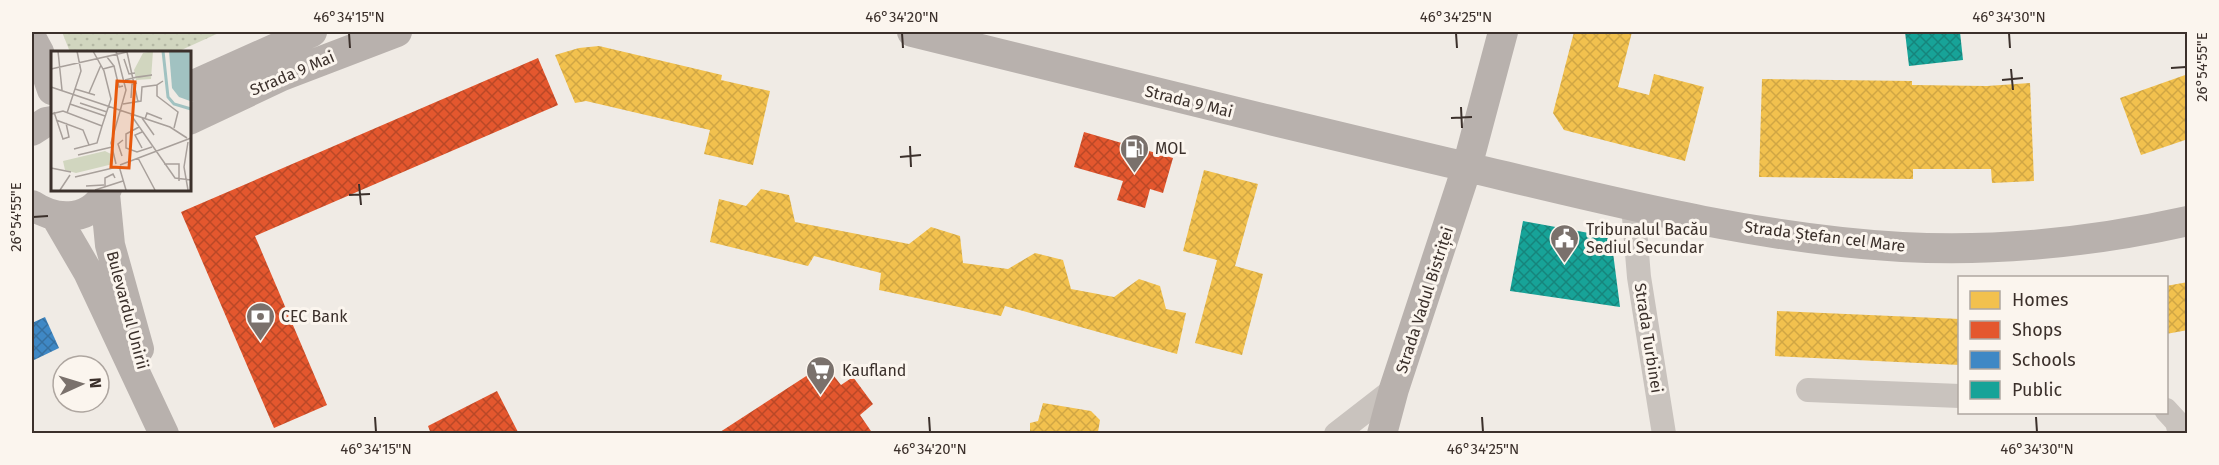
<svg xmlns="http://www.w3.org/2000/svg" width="2219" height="465" viewBox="0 0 2219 465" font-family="'Fira Sans',sans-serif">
	<defs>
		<pattern id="park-dots" width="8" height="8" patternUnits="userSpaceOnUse" patternTransform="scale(1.5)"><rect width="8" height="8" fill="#d1d6bf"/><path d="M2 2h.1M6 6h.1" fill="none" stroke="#b4b8a4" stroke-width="1.8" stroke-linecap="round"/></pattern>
		<pattern id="homes-cross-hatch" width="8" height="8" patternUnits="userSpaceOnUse" patternTransform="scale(1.5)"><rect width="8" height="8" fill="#f2c14e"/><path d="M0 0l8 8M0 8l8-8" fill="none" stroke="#d0a644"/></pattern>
		<pattern id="shops-cross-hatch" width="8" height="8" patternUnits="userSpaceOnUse" patternTransform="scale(1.5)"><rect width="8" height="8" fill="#e4572e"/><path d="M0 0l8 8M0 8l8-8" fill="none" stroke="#ba4827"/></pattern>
		<pattern id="schools-cross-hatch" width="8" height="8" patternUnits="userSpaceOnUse" patternTransform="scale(1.5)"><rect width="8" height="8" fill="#3f88c5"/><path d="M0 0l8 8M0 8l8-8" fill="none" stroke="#3670a0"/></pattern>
		<pattern id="public-cross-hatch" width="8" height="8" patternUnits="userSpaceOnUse" patternTransform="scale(1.5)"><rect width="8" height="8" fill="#17a398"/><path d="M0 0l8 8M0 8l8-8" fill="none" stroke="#16857c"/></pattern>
	</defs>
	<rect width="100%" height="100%" fill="#f0ebe5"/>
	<path fill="url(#park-dots)" d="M 62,32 L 221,32 L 177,52 L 70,52 Z"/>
	<path fill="url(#homes-cross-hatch)" d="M 1574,32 L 1632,32 L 1618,87 L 1649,95 L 1654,74 L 1704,87 L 1685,161 L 1564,130 L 1553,113 Z
		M 599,46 L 722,75 L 721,80 L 770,91 L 753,165 L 704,154 L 710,130 L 586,101 L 575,103 L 555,55 L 579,48 Z
		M 2188,74 L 2188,139 L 2141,155 L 2120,98 Z
		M 1762,79 L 1912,81 L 1912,85 L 1987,86 L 2030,83 L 2034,181 L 1992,183 L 1991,169 L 1913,169 L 1913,179 L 1759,177 Z
		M 1204,170 L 1258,184 L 1235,266 L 1263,274 L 1242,355 L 1195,343 L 1217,260 L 1183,251 Z
		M 761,189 L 789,195 L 795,222 L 909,244 L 931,227 L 960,236 L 963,263 L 1008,269 L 1035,253 L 1063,260 L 1071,289 L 1114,297 L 1139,279 L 1160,286 L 1166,309 L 1186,313 L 1177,354 L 1005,306 L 1001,316 L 879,290 L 881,273 L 814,256 L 808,266 L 710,242 L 719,199 L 746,206 Z
		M 2188,282 L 2188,330 L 2166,334 L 2166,286 Z
		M 1777,311 L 1960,319 L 1960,365 L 1775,356 Z
		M 1043,403 L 1091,411 L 1100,420 L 1098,432 L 1096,434 L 1030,434 L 1030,423 L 1038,421 Z"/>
	<path fill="url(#shops-cross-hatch)" d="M 538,58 L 558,105 L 255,236 L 327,405 L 274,428 L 181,212 Z
		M 1084,132 L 1173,158 L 1163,193 L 1150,189 L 1145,208 L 1117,200 L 1123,181 L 1074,167 Z
		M 814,371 L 830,371 L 841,385 L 853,377 L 873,404 L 860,415 L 873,434 L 717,434 Z
		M 497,391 L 519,434 L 431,434 L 428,426 Z"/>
	<path fill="url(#schools-cross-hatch)" d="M 45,317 L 59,348 L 32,361 L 32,323 Z"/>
	<path fill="url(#public-cross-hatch)" d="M 1905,32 L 1960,32 L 1963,60 L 1909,66 Z
		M 1523,221 L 1611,237 L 1620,307 L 1510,291 Z"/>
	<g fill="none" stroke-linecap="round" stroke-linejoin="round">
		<path stroke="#c9c3be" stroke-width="24" d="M 1633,205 L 1639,277 L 1664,434
			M 1808,390 L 1960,396
			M 2166,410 L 2177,422 L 2180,434
			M 1336,434 L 1394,389"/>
		<path stroke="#b8b1ad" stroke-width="30" d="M 912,32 C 1085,75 1259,118 1433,159 C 1587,195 1743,238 1902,247 C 1997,252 2094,242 2188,221
			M 32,39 L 39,52 L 52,90
			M 189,87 L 312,32
			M 189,120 L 282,76 L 397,32
			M 32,131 L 46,122 L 52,121
			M 105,194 L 110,245 L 139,349
			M 32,205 C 57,222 93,222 107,189
			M 56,217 L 88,272 L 164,434
			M 1382,434 L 1394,389 L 1467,167 L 1503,32"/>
	</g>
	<path fill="none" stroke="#3b302b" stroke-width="2" d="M 349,33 L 350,48M 902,33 L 903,48M 1456,33 L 1457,48M 2009,33 L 2010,48M 2171,68 L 2186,67M 2011,69 L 2013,90M 2002,80 L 2023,78M 1461,107 L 1462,128M 1451,118 L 1472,117M 910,146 L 911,167M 900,157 L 921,155M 359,184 L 361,205M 349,195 L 370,194M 33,217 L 48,216M 375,417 L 376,432M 929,417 L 930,432M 1482,417 L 1483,432M 2036,417 L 2037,432"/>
	<defs>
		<symbol id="fuel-pin" viewBox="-11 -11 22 30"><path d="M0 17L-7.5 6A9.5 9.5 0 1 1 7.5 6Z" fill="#7a716c" stroke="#fbf5ee"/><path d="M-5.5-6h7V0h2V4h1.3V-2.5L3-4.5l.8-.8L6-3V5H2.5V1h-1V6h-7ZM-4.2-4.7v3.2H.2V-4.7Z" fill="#fff"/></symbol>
		<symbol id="civic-pin" viewBox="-11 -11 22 30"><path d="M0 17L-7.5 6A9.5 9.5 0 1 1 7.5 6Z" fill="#7a716c" stroke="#fbf5ee"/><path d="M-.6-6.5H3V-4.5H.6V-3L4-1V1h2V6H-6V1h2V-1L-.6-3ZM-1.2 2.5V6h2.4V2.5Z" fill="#fff"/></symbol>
		<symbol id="bank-pin" viewBox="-11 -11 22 30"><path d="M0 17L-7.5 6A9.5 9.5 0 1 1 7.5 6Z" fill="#7a716c" stroke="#fbf5ee"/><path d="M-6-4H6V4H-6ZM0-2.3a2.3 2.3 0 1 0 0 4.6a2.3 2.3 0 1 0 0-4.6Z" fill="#fff"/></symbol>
		<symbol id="supermarket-pin" viewBox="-11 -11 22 30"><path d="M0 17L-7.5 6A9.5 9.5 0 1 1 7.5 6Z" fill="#7a716c" stroke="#fbf5ee"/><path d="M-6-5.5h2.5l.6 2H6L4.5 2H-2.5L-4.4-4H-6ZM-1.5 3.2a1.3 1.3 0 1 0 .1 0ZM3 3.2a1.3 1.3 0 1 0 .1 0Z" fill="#fff"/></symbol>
	</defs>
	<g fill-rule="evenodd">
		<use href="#fuel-pin" x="1118" y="132" width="33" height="45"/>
		<use href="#civic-pin" x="1548" y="222" width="33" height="45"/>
		<use href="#bank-pin" x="244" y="300" width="33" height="45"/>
		<use href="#supermarket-pin" x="804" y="354" width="33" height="45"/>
	</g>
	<g text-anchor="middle" stroke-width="6" stroke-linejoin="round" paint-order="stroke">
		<g font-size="16" fill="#3b302b" stroke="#fbf5ee">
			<text transform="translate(292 73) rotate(-23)" y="6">Strada 9 Mai</text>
			<text transform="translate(1189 101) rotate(14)" y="6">Strada 9 Mai</text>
			<text transform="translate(1825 236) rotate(7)" y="6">Strada Ștefan cel Mare</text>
			<text transform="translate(1424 300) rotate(-72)" y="6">Strada Vadul Bistriței</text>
			<text transform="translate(128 310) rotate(75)" y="6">Bulevardul Unirii</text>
			<text transform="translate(1649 338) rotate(81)" y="6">Strada Turbinei</text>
		</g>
		<g font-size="16" fill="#3b302b" stroke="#fbf5ee" text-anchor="start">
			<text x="1155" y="154">MOL</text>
			<text x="1586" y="235">Tribunalul Bacău<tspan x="1586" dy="18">Sediul Secundar</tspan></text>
			<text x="281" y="322">CEC Bank</text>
			<text x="842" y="376">Kaufland</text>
		</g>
	</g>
	<g transform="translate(51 51)">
		<rect width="140" height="140" fill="#f0ebe5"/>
		<path d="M 102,0 L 100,28 L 85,29 L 83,19 L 92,2 ZM 54,100 L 60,103 L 62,113 L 25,122 L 14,119 L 12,110 Z" fill="#d1d6bf"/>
		<path d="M 118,0 L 139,0 L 139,50 L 128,46 L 121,37 Z" fill="#a1c2c1"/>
		<path fill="none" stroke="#a1c2c1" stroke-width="3" d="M 112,0 L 117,46 L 123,53 L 140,58"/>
		<path fill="none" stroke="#a8a09b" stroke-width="1.5" d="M 7,0 L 11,39M 73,8 L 78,23 L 84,22M 63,15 L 68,36 L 72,35M 0,18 L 76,1 L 87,51M 52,18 L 63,15 L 56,6M 74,29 L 86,26 L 101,24 L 88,26M 112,30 L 106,34 L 106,45 L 127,61 L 123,77M 0,36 L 119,76 L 136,87M 24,38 L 44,44M 38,42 L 50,14M 80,47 L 81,33 L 86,32M 29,52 L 56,61M 19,53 L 54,65M 72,53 L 90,50 L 91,36 L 106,34M 3,61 L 12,88 L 18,86 L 15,72M 16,62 L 30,20 L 26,0M 0,63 L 12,60 L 51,75 L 60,48 L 53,20 L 42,0M 80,64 L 124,127 L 140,129M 91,67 L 103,84M 94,68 L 96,62 L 111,68M 5,69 L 32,79 L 38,94M 88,76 L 75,83 L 75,97 L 86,101 L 101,96M 91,81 L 84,84 L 91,97M 137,91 L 133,116 L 137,139M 23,98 L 46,92 L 51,75M 27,104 L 61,96M 71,105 L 67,93 L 72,89M 87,107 L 104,139M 65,113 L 60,92 L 75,39 L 65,0M 113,113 L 128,113 L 128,130M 69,114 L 140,87M 68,115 L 75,139M 0,117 L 20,121M 24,126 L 66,116M 35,135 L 53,134M 54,136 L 54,127 L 62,123 L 64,127M 9,139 L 19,124M 44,139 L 72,130"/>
		<path fill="#e8590c" fill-opacity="0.15" stroke="#e8590c" stroke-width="3" d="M 66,30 L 84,31 L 78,117 L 60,116 Z"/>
		<rect width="140" height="140" fill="none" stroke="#3b302b" stroke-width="3"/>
	</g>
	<rect width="2219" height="465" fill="none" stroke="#fbf5ee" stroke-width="66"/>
	<rect x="1958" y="276" width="210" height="138" fill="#fbf5ee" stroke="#aea6a0" stroke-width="1.5"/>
	<rect x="1970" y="291" width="30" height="18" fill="#f2c14e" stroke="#aea6a0" stroke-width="1.5"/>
	<text x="2012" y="306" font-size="18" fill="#3b302b">Homes</text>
	<rect x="1970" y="321" width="30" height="18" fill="#e4572e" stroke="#aea6a0" stroke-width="1.5"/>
	<text x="2012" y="336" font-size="18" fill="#3b302b">Shops</text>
	<rect x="1970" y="351" width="30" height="18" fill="#3f88c5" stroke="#aea6a0" stroke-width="1.5"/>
	<text x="2012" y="366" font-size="18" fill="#3b302b">Schools</text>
	<rect x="1970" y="381" width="30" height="18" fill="#17a398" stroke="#aea6a0" stroke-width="1.5"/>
	<text x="2012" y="396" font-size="18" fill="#3b302b">Public</text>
	<g transform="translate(81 384) rotate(86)"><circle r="28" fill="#fbf5ee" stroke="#aea6a0" stroke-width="1.5"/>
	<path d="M0-4.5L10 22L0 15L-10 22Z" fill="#7a716c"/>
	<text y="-9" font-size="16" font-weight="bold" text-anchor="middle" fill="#3b302b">N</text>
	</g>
	<rect x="33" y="33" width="2153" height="399" fill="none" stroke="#3b302b" stroke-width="2"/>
	<g font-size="15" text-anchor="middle" fill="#3b302b">
		<text x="349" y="22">46°34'15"N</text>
		<text x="902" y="22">46°34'20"N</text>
		<text x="1456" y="22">46°34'25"N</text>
		<text x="2009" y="22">46°34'30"N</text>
		<text transform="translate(2202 67) rotate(-90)" y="5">26°54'55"E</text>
		<text transform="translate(16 217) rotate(-90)" y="5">26°54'55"E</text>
		<text x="376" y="454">46°34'15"N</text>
		<text x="930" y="454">46°34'20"N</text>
		<text x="1483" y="454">46°34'25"N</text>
		<text x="2037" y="454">46°34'30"N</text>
	</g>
</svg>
